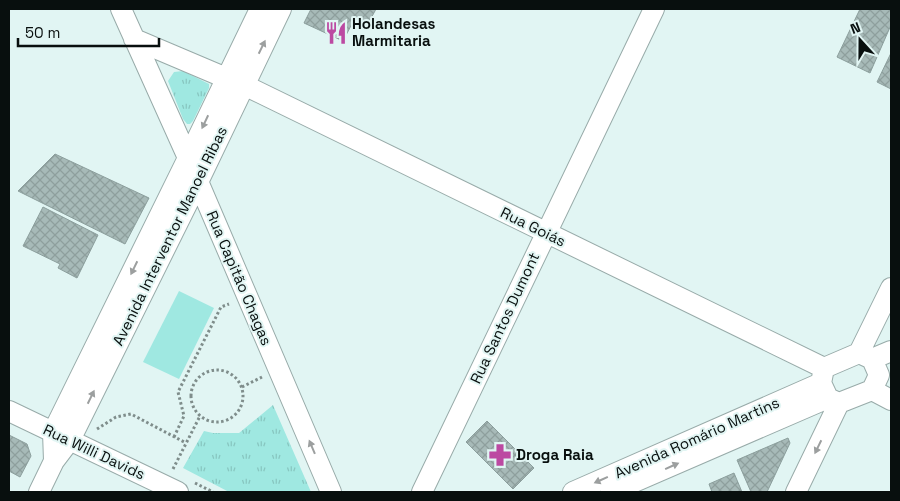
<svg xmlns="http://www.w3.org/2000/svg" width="900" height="501" viewBox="0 0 900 501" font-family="'Space Grotesk',sans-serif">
	<defs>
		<pattern id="park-tufts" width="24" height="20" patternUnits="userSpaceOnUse" patternTransform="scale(1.25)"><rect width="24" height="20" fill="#9fe8e1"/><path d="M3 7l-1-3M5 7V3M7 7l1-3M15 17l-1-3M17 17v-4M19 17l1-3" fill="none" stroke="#87c6c0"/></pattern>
		<pattern id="building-cross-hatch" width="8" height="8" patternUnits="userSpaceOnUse" patternTransform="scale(1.25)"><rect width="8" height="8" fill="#a7bab8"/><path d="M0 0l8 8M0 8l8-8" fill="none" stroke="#8e9f9d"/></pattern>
	</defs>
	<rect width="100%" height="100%" fill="#e1f5f3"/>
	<path fill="#9fe8e1" d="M 179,291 L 214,308 L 179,379 L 143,362 Z"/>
	<path fill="url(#park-tufts)" d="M 183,71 L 209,84 L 209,88 L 193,121 L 190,124 L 187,124 L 183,119 L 168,81 L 174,72 Z
		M 273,405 L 311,492 L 229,492 L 183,468 L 204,431 L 213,433 L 239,433 Z"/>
	<path fill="url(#building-cross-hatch)" stroke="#8c9f9d" d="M 311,9 L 376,9 L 368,24 L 355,18 L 343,41 L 304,23 Z
		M 860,9 L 891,9 L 891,25 L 870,73 L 837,57 Z
		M 891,53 L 891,89 L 877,82 Z
		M 55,154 L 149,198 L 125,244 L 18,191 Z
		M 43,207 L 98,235 L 77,278 L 58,268 L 60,264 L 23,246 Z
		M 487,421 L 534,468 L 513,489 L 466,442 Z
		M 9,435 L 27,444 L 31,456 L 20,477 L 9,471 Z
		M 788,438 L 790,443 L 767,492 L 751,492 L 737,460 Z
		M 734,473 L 742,492 L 712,492 L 709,484 Z"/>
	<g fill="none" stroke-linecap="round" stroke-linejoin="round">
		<defs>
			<path id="minor" d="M 121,9 L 188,158 L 331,492
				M 134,39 L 226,78
				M 244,85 L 824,368
				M 859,353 L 872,359 L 879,375 L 872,390 L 839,403 L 828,398 L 821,383 L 824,368 Z
				M 859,353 L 891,288
				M 872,359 L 891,351
				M 872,390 L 891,400
				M 9,411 L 178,492
				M 54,461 L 53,432 L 188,158 L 260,9
				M 39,492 L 54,461 L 70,440 L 198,182 L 281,9
				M 422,492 L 654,9
				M 573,492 L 821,383
				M 611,492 L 828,398
				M 796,492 L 839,403"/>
		</defs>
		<use href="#minor" stroke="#98aba9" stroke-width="22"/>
		<path stroke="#7f8d8b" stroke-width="3" stroke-dasharray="2.5 2.5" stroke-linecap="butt" d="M191 396a26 26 0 1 1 52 0a26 26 0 1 1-52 0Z
			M 242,387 L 262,377
			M 97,429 L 116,417 L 131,414 L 186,443
			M 174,437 L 184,416 L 178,392 L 221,307 L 229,304
			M 173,469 L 200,416
			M 195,483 L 213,492"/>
		<use href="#minor" stroke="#fff" stroke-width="20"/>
	</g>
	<defs><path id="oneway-solid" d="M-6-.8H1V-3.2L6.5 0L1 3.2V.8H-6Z" transform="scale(1.25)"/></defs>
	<g fill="#9c9f9f">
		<use href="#oneway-solid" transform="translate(262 47) rotate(-64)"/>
		<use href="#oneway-solid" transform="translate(205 122) rotate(115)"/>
		<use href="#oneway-solid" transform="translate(134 268) rotate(116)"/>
		<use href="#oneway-solid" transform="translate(91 397) rotate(-64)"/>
		<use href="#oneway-solid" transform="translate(312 447) rotate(-113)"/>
		<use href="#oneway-solid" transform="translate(818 447) rotate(116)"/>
		<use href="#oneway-solid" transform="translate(672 466) rotate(-24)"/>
		<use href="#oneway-solid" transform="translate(601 480) rotate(156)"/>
	</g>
	<defs>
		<symbol id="restaurant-bare" viewBox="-9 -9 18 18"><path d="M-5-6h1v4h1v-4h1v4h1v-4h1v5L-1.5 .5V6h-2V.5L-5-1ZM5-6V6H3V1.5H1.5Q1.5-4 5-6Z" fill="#bc49a2" stroke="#e1f5f3" stroke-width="2.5" paint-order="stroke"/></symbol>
		<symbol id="pharmacy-bare" viewBox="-9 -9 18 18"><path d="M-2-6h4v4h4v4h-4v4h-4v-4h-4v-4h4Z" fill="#bc49a2" stroke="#e1f5f3" stroke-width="2.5" paint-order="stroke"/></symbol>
	</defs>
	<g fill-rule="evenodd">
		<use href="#restaurant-bare" x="320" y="17" width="32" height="32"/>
		<use href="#pharmacy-bare" x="484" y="439" width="32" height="32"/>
	</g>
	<g text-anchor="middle" stroke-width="4" stroke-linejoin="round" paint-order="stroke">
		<g font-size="15" font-weight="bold" fill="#080f0e" stroke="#e1f5f3" text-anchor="start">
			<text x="352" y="29">Holandesas<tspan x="352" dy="17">Marmitaria</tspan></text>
			<text x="516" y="460">Droga Raia</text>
		</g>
		<g font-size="15" fill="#080f0e" stroke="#e1f5f3">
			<text transform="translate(533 227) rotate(26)" y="5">Rua Goiás</text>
			<text transform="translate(170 236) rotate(-64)" y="5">Avenida Interventor Manoel Ribas</text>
			<text transform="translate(239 278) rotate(67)" y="5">Rua Capitão Chagas</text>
			<text transform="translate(505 318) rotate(-65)" y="5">Rua Santos Dumont</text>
			<text transform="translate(697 438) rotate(-24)" y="5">Avenida Romário Martins</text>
			<text transform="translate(94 452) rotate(25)" y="5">Rua Willi Davids</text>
		</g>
	</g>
	<rect width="900" height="501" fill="none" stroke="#080f0e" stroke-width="20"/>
	<g transform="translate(860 40) rotate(339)" stroke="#e1f5f3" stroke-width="4" paint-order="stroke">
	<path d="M0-4L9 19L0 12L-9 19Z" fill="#080f0e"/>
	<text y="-8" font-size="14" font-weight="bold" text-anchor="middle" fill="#080f0e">N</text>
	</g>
	<path d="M18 38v8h141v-8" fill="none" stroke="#080f0e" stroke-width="2.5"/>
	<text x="25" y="38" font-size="15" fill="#080f0e" stroke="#e1f5f3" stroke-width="4" paint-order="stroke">50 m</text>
</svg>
